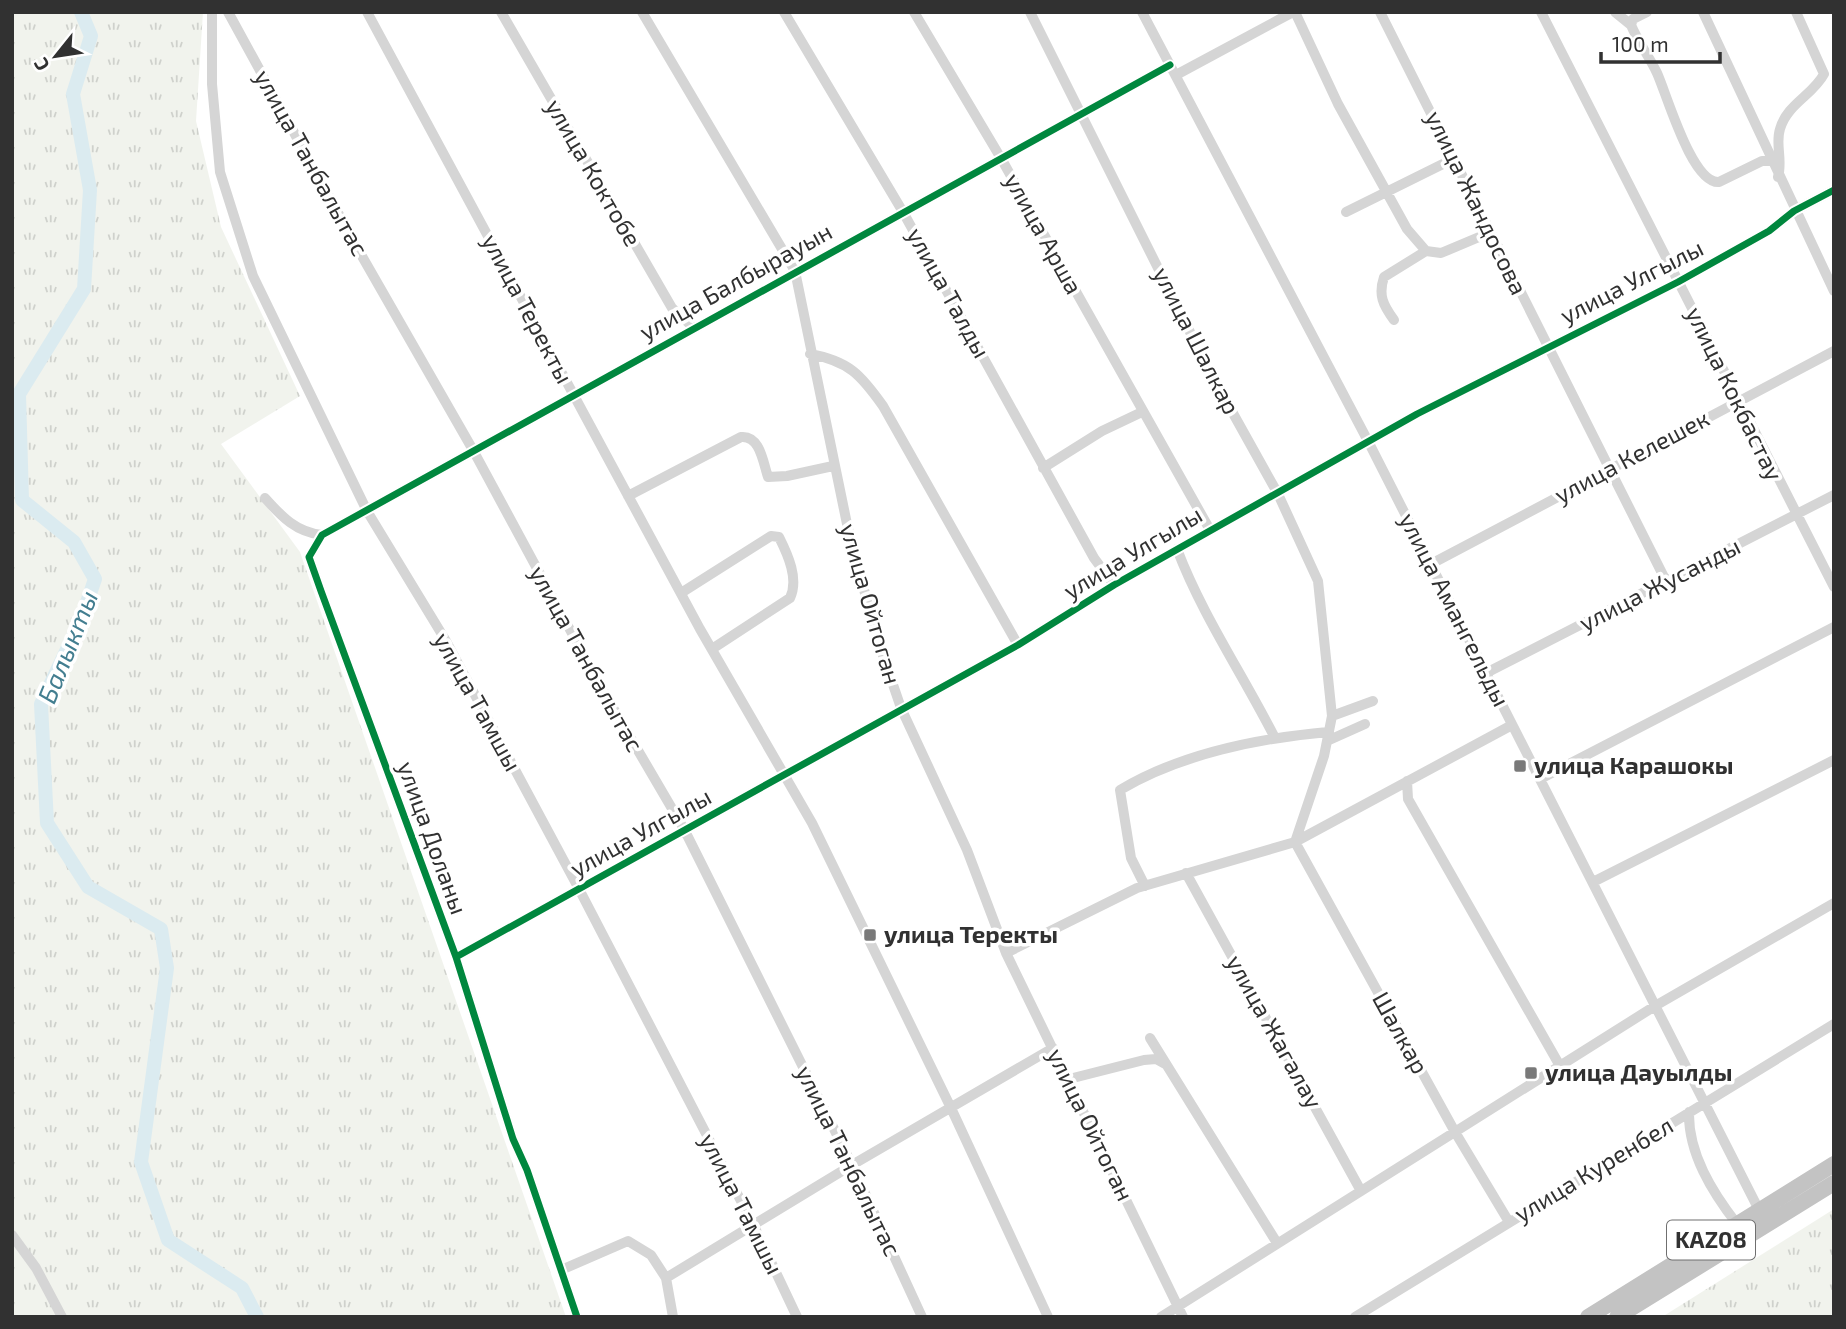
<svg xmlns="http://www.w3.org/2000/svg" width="1846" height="1329" viewBox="0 0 1846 1329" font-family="'Exo 2',sans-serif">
	<defs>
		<pattern id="grass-tufts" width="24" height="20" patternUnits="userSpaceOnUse" patternTransform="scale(1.75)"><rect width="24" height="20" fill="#f1f3ed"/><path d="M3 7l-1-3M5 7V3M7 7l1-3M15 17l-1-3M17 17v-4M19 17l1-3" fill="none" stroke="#cfd1cc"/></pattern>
	</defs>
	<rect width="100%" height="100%" fill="#fff"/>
	<path fill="url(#grass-tufts)" d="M 12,12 L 203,12 L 196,121 L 221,227 L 300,396 L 221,444 L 300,552 L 566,1317 L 12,1317 Z
		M 1834,1209 L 1834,1317 L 1662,1317 Z"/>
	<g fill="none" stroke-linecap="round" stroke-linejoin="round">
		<path stroke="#dbebf0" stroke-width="14" d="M 81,12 L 91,36 L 73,94 L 90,190 L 84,289 L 19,394 L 22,500 L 74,542 L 95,579 L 81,620 L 41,704 L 47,823 L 88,887 L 161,929 L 167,968 L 141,1162 L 168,1240 L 242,1288 L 257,1317"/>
		<path stroke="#d5d5d5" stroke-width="10" d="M 212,12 L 212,84 L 220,172 L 253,276 L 367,511 L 446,641 L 579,889 L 754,1226 L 797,1317
			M 228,12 L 355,244 L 473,450 L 602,689 L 684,829 L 852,1165 L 922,1317
			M 367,12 L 700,629 L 812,823 L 951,1108 L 1048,1317
			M 501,12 L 672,308 L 693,327
			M 642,12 L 795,271 L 847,524 L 875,632 L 901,708 L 967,850 L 1006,953 L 1183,1317
			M 784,12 L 903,212 L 1094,558 L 1114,585
			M 914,12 L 1002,160 L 1210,530
			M 1030,12 L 1210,372 L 1278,494 L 1318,581 L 1332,716 L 1324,756 L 1295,842 L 1455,1132 L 1509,1222
			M 1142,12 L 1369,443 L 1759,1210
			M 1295,12 L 1338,104 L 1407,229 L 1426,251 L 1441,253 L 1491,232
			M 1380,12 L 1667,583
			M 1541,12 L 1834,587
			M 1615,12 L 1631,25
			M 1647,12 L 1633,19 L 1631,25 C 1638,42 1649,56 1657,73 C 1667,95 1692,184 1719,182 L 1762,161 L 1771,161
			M 1703,12 L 1834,291
			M 1176,75 L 1293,12
			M 1778,177 C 1783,160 1775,144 1780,129 C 1787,104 1813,95 1824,74 L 1796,12
			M 1346,212 L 1455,158
			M 1394,320 C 1383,305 1378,295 1384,277 L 1426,251
			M 810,354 C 849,361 861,375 883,406 L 1018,645
			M 1043,468 L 1102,431 L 1142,412
			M 628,496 L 741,437 C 760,435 763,462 768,477 L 787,476 L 833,466
			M 265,498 C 282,517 296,532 322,535
			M 1177,549 C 1202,615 1243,675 1275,738
			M 1431,564 L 1834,351
			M 681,593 L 771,536 L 779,537 C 788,555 799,579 790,598 L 712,649
			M 1486,673 L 1834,495
			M 1332,716 L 1373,701
			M 1327,741 L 1365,724
			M 1540,779 L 1834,627
			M 1407,781 L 1408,799 L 1560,1066
			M 1186,873 L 1361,1191
			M 1593,882 L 1834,760
			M 1145,886 L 1131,858 L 1120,790 C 1180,754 1260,738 1328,732
			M 1006,953 L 1137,888 L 1295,842 L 1512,725
			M 456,957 L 1018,645 L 1114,585 L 1417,414 L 1678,282 L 1769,231 L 1794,211 L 1834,190
			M 1150,1038 L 1277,1243
			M 1069,1079 L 1144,1060 L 1156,1059 L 1165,1064
			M 1689,1112 C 1688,1153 1712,1192 1737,1224
			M 12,1235 L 36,1268 L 62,1317
			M 561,1270 L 628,1241 L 651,1255 L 666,1278 L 852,1165 L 1053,1048
			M 666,1278 L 673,1317
			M 577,1317 L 527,1170 L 513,1139 L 456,957 L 321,591 L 309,557 L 322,535 L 1170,65
			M 1161,1317 L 1655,1006 L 1834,903
			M 1355,1317 L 1834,1024"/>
		<path stroke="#c3c3c3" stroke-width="16" d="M 1588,1317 L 1834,1164
			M 1617,1317 L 1834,1183"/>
		<defs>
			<path id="cycleway" d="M 456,957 L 1018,645 L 1114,585 L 1417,414 L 1678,282 L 1769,231 L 1794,211 L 1834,190
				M 577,1317 L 527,1170 L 513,1139 L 456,957 L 321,591 L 309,557 L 322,535 L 1170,65"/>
		</defs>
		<use href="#cycleway" stroke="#fff" stroke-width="11"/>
		<use href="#cycleway" stroke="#00873e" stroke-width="7"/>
	</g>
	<g fill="#797979" stroke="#fff" stroke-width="2.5">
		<rect x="1513" y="759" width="14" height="14" rx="3.5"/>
		<rect x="863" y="928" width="14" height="14" rx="3.5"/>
		<rect x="1524" y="1066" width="14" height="14" rx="3.5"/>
	</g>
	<g text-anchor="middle" stroke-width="7" stroke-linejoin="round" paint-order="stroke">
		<rect fill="#fff" stroke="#6f6f6f" stroke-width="2" x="1667" y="1220.5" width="88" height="39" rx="5"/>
		<g font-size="23" font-weight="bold" fill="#313131">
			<text x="1711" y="1248">KAZ08</text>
		</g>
		<g font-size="24" fill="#313131" stroke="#fff">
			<text transform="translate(311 163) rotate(61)" y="8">улица Танбалытас</text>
			<text transform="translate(593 173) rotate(60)" y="8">улица Коктобе</text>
			<text transform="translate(1476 203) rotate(64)" y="8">улица Жандосова</text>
			<text transform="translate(1043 234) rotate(61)" y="8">улица Арша</text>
			<text transform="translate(736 282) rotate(-29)" y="8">улица Балбырауын</text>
			<text transform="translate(1632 282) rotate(-27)" y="8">улица Улгылы</text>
			<text transform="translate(948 293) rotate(61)" y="8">улица Талды</text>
			<text transform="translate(527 309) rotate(62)" y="8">улица Теректы</text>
			<text transform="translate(1196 341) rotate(63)" y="8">улица Шалкар</text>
			<text transform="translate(1734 394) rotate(64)" y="8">улица Кокбастау</text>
			<text transform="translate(1632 457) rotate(-28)" y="8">улица Келешек</text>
			<text transform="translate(1133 553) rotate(-31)" y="8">улица Улгылы</text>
			<text transform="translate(1660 585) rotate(-27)" y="8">улица Жусанды</text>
			<text transform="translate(870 604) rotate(74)" y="8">улица Ойтоган</text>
			<text transform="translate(1454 610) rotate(63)" y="8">улица Амангельды</text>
			<text transform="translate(586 659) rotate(61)" y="8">улица Танбалытас</text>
			<text transform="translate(477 702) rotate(61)" y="8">улица Тамшы</text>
			<text transform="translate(641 833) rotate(-29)" y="8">улица Улгылы</text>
			<text transform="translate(432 838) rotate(70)" y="8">улица Доланы</text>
			<text transform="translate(1274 1032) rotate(61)" y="8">улица Жагалау</text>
			<text transform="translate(1400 1033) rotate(61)" y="8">Шалкар</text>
			<text transform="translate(1090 1125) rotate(64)" y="8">улица Ойтоган</text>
			<text transform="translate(848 1161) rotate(64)" y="8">улица Танбалытас</text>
			<text transform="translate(1594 1170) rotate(-31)" y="8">улица Куренбел</text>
			<text transform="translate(741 1204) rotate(63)" y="8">улица Тамшы</text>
		</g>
		<g font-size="24" font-weight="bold" fill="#313131" stroke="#fff" text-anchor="start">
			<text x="1534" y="774">улица Карашокы</text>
			<text x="884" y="943">улица Теректы</text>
			<text x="1545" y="1081">улица Дауылды</text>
		</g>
		<g font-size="26" font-style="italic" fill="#437e90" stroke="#fff">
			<text transform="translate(68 647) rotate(-68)" y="9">Балыкты</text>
		</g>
	</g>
	<rect width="1846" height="1329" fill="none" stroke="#313131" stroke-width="28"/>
	<g transform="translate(56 56) rotate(240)" stroke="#ffffff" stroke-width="5" paint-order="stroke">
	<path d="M0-5L12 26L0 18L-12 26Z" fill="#313131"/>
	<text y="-10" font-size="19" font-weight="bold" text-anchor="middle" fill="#313131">С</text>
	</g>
	<path d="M1601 52v10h119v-10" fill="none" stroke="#313131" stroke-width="3.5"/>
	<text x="1612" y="52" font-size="21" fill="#313131" stroke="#ffffff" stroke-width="5" paint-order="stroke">100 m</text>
</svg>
